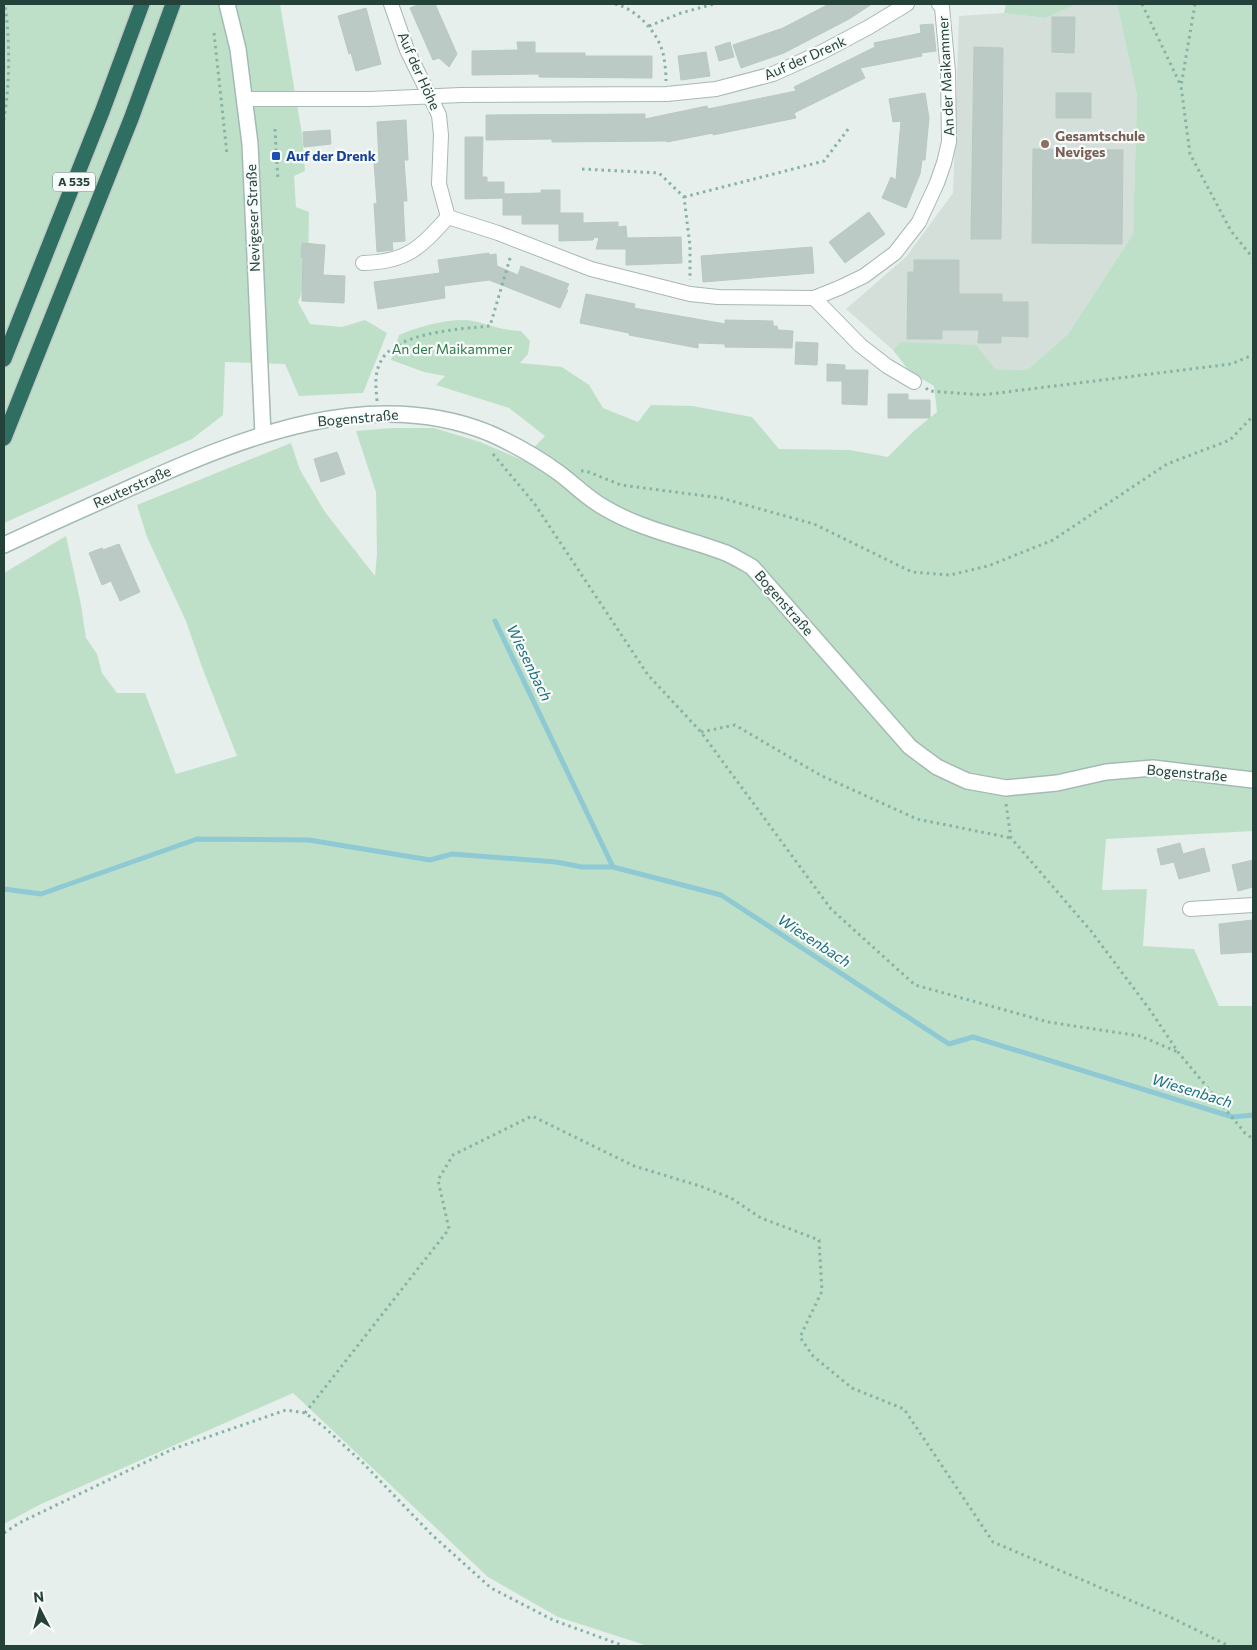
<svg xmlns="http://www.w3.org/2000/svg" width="1257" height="1650" viewBox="0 0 1257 1650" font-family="Commissioner,sans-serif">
	<rect width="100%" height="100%" fill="#e6efeb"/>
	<path fill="#d4dfda" d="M 1078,4 L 1117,4 L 1137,96 L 1133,234 L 1068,334 L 1027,370 L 995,369 L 902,342 L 893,350 L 846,309 L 906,257 L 953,193 L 959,16 L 1004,13 L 1045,18 Z"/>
	<path fill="#bfe0c8" d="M 4,4 L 280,4 L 302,134 L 305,171 L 294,176 L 296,207 L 309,212 C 308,241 311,275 298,302 L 310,324 L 342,327 L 365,320 L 387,333 L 363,393 L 299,396 L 285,364 L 225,362 L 223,415 L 192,439 L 4,523 Z
		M 1006,4 L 1078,4 L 1045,18 L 1004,13 Z
		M 1117,4 L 1253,4 L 1253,831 L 1106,839 L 1102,890 L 1147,889 L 1143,946 L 1194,949 L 1219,1006 L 1253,1006 L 1253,1646 L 648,1646 L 558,1617 L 488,1577 L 293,1393 L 39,1505 L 4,1524 L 4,573 L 66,536 L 81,605 L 86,638 L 97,654 L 102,673 L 117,693 L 145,693 L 176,774 L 237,756 L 202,667 L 186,621 L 147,537 L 137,505 L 291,443 L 300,470 L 325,512 L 375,576 L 377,554 L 376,492 L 356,431 L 392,428 L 434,428 L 480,442 L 522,460 L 545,436 L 509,408 L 436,385 L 445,376 L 424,372 L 391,360 L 399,335 C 419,327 441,320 464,320 C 483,321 500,331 521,331 L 530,341 L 528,354 L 520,363 L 562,367 L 589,385 L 603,408 L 638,422 L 651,405 L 692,406 L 752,417 L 779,449 L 850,450 L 888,457 L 915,430 L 937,412 L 934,386 L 910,372 L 893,350 L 901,342 L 976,345 L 995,369 L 1027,370 L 1068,334 L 1133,234 L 1137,96 Z"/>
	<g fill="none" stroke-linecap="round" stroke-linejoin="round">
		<path stroke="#8ec9d4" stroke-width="5" d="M 495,621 L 613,867 L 721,895 L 949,1044 L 973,1037 L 1233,1117 L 1253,1115
			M 4,889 L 41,894 L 197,839 L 309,840 L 430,860 L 452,854 L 556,862 L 582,867 L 613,867"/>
	</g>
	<path fill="#bbcac4" stroke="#b8c9c2" d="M 420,4 L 435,4 L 457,54 L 449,67 L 439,58 L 433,60 L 410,8 Z
		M 829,4 L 872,4 L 849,19 L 784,53 L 741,68 L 733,45 L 783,28 Z
		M 366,8 L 381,64 L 356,71 L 351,53 L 349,54 L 338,16 Z
		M 1052,17 L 1075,17 L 1074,53 L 1052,52 Z
		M 933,24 L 936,51 L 921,53 L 922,56 L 860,68 L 865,78 L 794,113 L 796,118 L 713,135 L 713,133 L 667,142 L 666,141 L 552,142 L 552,139 L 486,140 L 486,115 L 645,114 L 645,119 L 707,106 L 708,109 L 796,91 L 794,87 L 875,47 L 874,43 L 921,33 L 920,25 Z
		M 517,42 L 535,42 L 535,53 L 585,53 L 585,56 L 652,56 L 652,78 L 539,77 L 539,74 L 472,75 L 472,51 L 518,50 Z
		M 730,42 L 734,57 L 719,61 L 715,47 Z
		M 974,47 L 1003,48 L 1001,239 L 971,239 Z
		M 706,52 L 710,76 L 681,80 L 678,56 Z
		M 925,93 L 929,118 L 925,160 L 922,160 L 920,174 L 906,208 L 882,198 L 891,177 L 896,180 L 901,121 L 893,122 L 889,99 Z
		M 1056,93 L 1091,93 L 1091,118 L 1056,118 Z
		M 406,120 L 408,160 L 404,160 L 407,201 L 403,201 L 405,241 L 392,242 L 393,250 L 377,252 L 374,204 L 377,203 L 374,163 L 379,162 L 377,122 Z
		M 330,130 L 331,144 L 304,147 L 303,132 Z
		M 465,137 L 483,137 L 482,177 L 487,177 L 487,182 L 504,182 L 504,194 L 541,193 L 541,190 L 560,190 L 560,213 L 583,213 L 583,223 L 618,222 L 618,227 L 626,226 L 627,238 L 681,237 L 682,263 L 626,265 L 626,249 L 596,249 L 599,238 L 594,237 L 593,240 L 559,241 L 559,224 L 522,224 L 522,215 L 503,215 L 503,198 L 465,199 Z
		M 1033,149 L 1123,150 L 1122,244 L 1032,243 Z
		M 869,212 L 885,234 L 845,263 L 829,242 Z
		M 302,243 L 325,245 L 323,275 L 345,276 L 344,303 L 302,301 L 303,257 L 301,257 Z
		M 812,247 L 814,273 L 703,282 L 701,256 Z
		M 489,253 L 489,255 L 496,254 L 497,266 L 518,275 L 521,266 L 569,284 L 566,290 L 568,290 L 560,308 L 489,280 L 444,286 L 445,298 L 378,309 L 374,282 L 440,273 L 438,260 Z
		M 914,260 L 959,260 L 959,294 L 1002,294 L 1002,302 L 1028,302 L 1028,337 L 1001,336 L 1001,343 L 978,343 L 979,330 L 942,330 L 942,339 L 907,339 L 908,272 L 914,272 Z
		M 586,294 L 635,304 L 634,308 L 725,324 L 725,320 L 773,321 L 773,326 L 777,326 L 778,330 L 793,331 L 792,348 L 725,347 L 725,344 L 698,343 L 698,348 L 629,335 L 629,333 L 580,323 Z
		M 796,342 L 818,343 L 817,365 L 795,364 Z
		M 827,364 L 845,365 L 845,370 L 868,370 L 867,405 L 842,404 L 842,381 L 827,381 Z
		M 888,394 L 908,394 L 908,400 L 930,400 L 930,418 L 888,418 Z
		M 337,452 L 345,474 L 321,482 L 314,459 Z
		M 119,544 L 140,592 L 120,601 L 111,581 L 102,585 L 89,553 L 102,548 L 103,550 Z
		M 1180,843 L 1183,854 L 1204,848 L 1210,871 L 1179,879 L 1174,862 L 1161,865 L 1157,849 Z
		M 1253,860 L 1253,887 L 1238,891 L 1232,865 Z
		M 1253,920 L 1253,952 L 1221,954 L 1219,924 Z"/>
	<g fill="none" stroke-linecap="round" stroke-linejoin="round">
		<defs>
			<path id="minor" d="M 391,4 L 407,50 L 439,115 L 441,135 L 439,184 L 448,217
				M 246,99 L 370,99 L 461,95 L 667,94 L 716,89 L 773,74 L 822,52 L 869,27 L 907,4
				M 448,217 L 498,233 L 591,269 L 690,294 L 718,297 L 814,298 L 839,288 L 864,276 L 895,253 L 919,222 L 937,183 L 944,163 L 949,142 L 948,72 L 942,7 L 939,4
				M 363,263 C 407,262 420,248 448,217
				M 814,298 L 860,345 L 887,366 L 914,382
				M 1190,909 L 1253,905"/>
			<path id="secondary" d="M 227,4 L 238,49 L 250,144 L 263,435
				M 4,545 C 47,525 90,506 134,486 C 243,437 370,385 489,433 C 514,444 537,457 559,473 C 574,484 588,499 605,508 C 642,530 686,538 726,553 C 735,557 743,562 752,567 L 910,747 L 937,767 L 967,781 L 1006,788 L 1057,783 L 1106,772 L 1153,768 L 1253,780"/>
			<path id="motorway" d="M 4,359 L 102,112 L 142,4
				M 4,438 L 131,119 L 173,4"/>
		</defs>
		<use href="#minor" stroke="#a8b8b2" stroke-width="16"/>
		<use href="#secondary" stroke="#a4bbb3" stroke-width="18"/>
		<use href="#motorway" stroke="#c2cac8" stroke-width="18"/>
		<path stroke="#86b3a5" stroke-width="3" stroke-dasharray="2.5 4" stroke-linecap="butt" d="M 615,4 C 636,9 657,31 663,53 C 665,62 666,72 666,81
			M 1142,4 L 1181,86
			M 1195,4 L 1181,86 L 1190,154 L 1231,231 L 1253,258
			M 649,26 L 681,13 L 714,4
			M 214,33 L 227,154
			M 4,120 C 10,82 10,42 5,4
			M 275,129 L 278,181
			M 582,169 L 659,173 L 684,197 L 690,246 L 690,280
			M 684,197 L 824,161 L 849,128
			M 926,388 L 929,391 L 982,395 L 1231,364 L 1253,355
			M 377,401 C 376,388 374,375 380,363 C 393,332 461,329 490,326 L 511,255
			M 493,454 L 534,503 L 648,675 L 701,732 L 831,909 L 915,985 L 1048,1022 L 1140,1036 L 1178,1052
			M 581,471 L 586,471 L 621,485 L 721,498 L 814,524 L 912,572 L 950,575 L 988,566 L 1053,540 L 1167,464 L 1230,440 L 1253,416
			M 701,732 L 735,725 L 820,775 L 917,819 L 1011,838
			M 1006,804 L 1011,838 L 1091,931 L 1150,1010 L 1178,1052 L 1245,1133 L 1253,1139
			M 305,1413 L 449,1229 L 438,1180 L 453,1155 L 532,1116 L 634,1166 L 700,1186 L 731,1198 L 761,1218 L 819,1240 L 822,1291 L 800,1337 L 813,1356 L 852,1388 L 904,1409 L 993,1542 L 1172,1618 L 1229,1646
			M 4,1533 L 19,1523 L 173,1449 L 286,1410 L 305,1413 L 324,1427 L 363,1463 L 431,1534 L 491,1588 L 553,1620 L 624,1646"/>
		<use href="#minor" stroke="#fff" stroke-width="14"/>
		<use href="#secondary" stroke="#fff" stroke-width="15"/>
		<use href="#motorway" stroke="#2f6f62" stroke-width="15"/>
	</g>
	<circle fill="#8d6e63" stroke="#f7fbf9" stroke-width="2" cx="1045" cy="144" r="5"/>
	<rect fill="#1a4fb4" stroke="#f7fbf9" stroke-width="2" x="271" y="151" width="10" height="10" rx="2.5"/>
	<g text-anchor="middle" stroke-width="4.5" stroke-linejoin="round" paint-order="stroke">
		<rect fill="#f7fbf9" stroke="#637a73" stroke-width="1" x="53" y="172.5" width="42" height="19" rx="4"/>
		<g font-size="12" font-weight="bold" fill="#24423a">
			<text x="74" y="186">A 535</text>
		</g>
		<g font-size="14" fill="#24423a" stroke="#f7fbf9">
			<text transform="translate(805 58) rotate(-24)" y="5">Auf der Drenk</text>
			<text transform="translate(419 71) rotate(66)" y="5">Auf der Höhe</text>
			<text transform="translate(946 76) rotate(-93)" y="5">An der Maikammer</text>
			<text transform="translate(253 218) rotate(-92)" y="5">Nevigeser Straße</text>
			<text transform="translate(358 418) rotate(-5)" y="5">Bogenstraße</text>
			<text transform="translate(132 487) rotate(-24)" y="5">Reuterstraße</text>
			<text transform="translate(784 603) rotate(49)" y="5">Bogenstraße</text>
			<text transform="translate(1187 773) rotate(5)" y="5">Bogenstraße</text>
		</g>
		<g font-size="14" font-weight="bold" fill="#785e54" stroke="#f7fbf9" text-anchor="start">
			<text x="1055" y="141">Gesamtschule<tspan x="1055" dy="16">Neviges</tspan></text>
		</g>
		<g font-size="14" font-weight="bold" fill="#164399" stroke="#f7fbf9" text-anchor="start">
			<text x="286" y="161">Auf der Drenk</text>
		</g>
		<g font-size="14" fill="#2d7a4b" stroke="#f7fbf9">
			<text x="452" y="354">An der Maikammer</text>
		</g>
		<g font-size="15" font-style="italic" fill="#1c6f80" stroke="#f7fbf9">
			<text transform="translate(529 663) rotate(64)" y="5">Wiesenbach</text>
			<text transform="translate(814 941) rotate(33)" y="5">Wiesenbach</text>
			<text transform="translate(1192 1091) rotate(17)" y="5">Wiesenbach</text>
		</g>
	</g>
	<rect width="1257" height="1650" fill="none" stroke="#24423a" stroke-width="10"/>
	<g transform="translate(40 1610) rotate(354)" stroke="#f7fbf9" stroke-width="4" paint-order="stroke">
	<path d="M0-4L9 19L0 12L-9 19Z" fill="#24423a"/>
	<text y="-8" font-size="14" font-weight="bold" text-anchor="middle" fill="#24423a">N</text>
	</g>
</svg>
